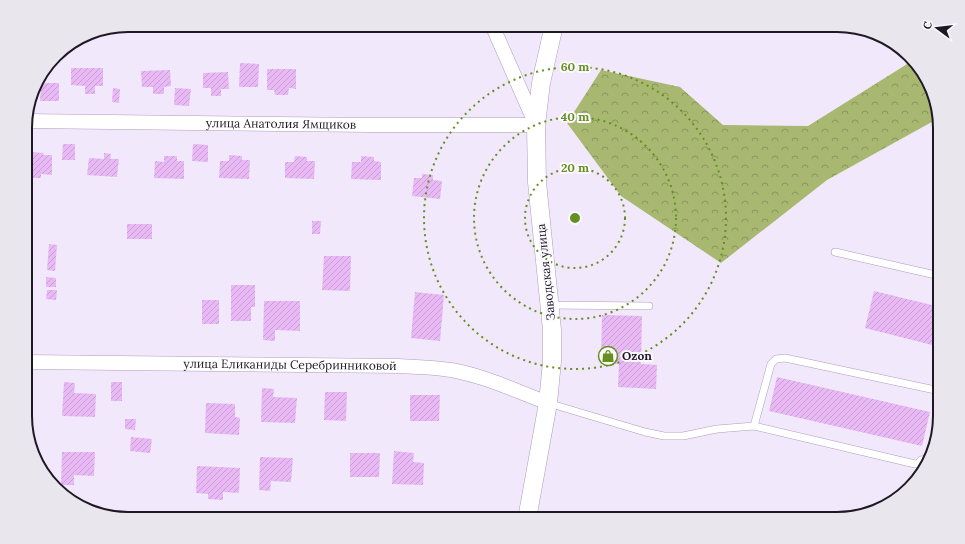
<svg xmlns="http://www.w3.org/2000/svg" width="965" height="544" viewBox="0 0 965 544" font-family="Lora,serif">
	<defs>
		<pattern id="forest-crowns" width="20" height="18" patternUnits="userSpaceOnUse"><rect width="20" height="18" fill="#a9b871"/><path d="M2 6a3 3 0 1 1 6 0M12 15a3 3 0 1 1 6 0" fill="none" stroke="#89955d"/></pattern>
		<pattern id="building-hatch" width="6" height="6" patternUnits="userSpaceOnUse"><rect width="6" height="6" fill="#e8b9f4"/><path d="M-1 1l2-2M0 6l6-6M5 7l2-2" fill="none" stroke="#c79ed1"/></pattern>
	</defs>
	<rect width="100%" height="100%" fill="#f1e8fb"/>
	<path fill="url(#forest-crowns)" d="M 912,61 L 923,71 L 939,118 L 827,180 L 721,263 L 621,196 L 567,123 L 601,70 L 680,87 L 723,125 L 808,126 Z"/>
	<path fill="url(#building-hatch)" d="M 240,63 L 259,64 L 258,87 L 239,87 Z
		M 71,68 L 103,68 L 103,86 L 95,86 L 95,94 L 85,94 L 85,86 L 71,85 Z
		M 267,69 L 296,69 L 296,89 L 289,88 L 288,95 L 275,95 L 274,90 L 267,90 Z
		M 170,70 L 171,86 L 164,87 L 164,94 L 153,94 L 153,87 L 142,87 L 141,71 Z
		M 228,72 L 229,89 L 221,89 L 221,96 L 211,96 L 211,88 L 203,88 L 203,73 Z
		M 41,83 L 59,83 L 59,101 L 40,101 Z
		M 113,88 L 120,89 L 119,103 L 112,102 Z
		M 175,88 L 191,89 L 189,106 L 174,105 Z
		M 63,144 L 75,144 L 75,160 L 62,160 Z
		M 193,144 L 208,145 L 208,162 L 192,161 Z
		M 31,152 L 44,153 L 43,155 L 52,155 L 52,175 L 41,174 L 41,178 L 28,178 L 28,174 L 26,174 L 26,154 L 31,155 Z
		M 104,153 L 111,154 L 110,159 L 119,159 L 117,177 L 87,175 L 89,158 L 104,159 Z
		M 229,155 L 242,156 L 242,160 L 250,160 L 249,179 L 219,178 L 220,161 L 229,161 Z
		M 164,156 L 177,156 L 177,161 L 184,161 L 184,179 L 154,178 L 155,161 L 164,162 Z
		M 295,156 L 307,157 L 307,161 L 315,161 L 314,179 L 285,178 L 285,162 L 294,162 Z
		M 361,156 L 374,157 L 374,161 L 381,162 L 381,180 L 351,179 L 352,162 L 361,162 Z
		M 422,174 L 433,175 L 433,180 L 442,181 L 440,199 L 412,196 L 414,178 L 422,178 Z
		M 312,221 L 321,221 L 320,234 L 312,234 Z
		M 127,224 L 152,224 L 152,239 L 127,239 Z
		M 939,228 L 940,228 L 940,255 L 933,253 Z
		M 49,244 L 57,245 L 55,271 L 47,270 Z
		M 324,256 L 351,256 L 350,291 L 322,290 Z
		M 46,277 L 56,278 L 56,287 L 46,287 Z
		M 231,285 L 255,285 L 255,307 L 251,307 L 251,321 L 231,321 Z
		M 47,290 L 57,290 L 56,300 L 46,299 Z
		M 874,291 L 940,307 L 940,347 L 865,328 Z
		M 415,292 L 444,295 L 440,341 L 411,338 Z
		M 202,300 L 219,300 L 219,324 L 202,324 Z
		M 264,301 L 300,301 L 300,331 L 275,330 L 275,341 L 263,340 Z
		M 602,315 L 642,316 L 641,364 L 657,365 L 656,389 L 618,387 L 619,364 L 601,364 Z
		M 777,377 L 930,412 L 922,446 L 769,411 Z
		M 64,382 L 75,383 L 74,393 L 96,394 L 95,417 L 62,416 Z
		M 111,382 L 122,382 L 122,401 L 111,401 Z
		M 262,388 L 274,389 L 273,397 L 297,398 L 295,423 L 261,422 Z
		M 325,392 L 347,392 L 346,421 L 324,420 Z
		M 410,395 L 440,395 L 439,421 L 410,421 Z
		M 206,403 L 235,404 L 235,417 L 240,418 L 239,435 L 205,433 Z
		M 125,419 L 136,419 L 135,430 L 125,429 Z
		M 131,437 L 152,439 L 150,453 L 130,451 Z
		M 394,451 L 414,453 L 413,462 L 424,463 L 423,485 L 392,484 Z
		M 62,452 L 95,452 L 94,476 L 74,475 L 74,485 L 61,485 Z
		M 350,453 L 380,453 L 379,477 L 350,477 Z
		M 260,457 L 293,458 L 291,482 L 271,481 L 270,491 L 259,490 Z
		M 197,466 L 240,468 L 239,493 L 223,492 L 223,500 L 208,499 L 208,494 L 196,493 Z"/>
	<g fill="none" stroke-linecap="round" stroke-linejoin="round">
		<defs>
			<path id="service" d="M 835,252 L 940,276
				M 550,305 L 649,306
				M 548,403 L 645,432 L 664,436 L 683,436 L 717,429 L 754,426 L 915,464 L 923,463
				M 754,426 L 771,364 L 776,359 L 785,358 L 940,391"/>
			<g id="minor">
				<path id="s1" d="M 26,121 L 371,125 L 536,125 L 492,25"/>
				<path id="s2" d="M 26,362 L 399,366 C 416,367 434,367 451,370 C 485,376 516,391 548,403"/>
				<path d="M 923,463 L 928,463"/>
			</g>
			<path id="tertiary" d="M 527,519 L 548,403 L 552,361 L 552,330 L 537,182 L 536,125 L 541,83 L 554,25"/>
		</defs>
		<use href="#service" stroke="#ac9ebc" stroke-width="8"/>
		<use href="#minor" stroke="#ac9ebc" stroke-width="15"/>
		<use href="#tertiary" stroke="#ac9ebc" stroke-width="19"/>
		<use href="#service" stroke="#fff" stroke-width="7"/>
		<use href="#minor" stroke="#fff" stroke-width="14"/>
		<use href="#tertiary" stroke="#fff" stroke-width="18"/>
	</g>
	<g fill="none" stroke="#658f1e" stroke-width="2" stroke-dasharray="2 4">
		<circle cx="575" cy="218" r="50"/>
		<circle cx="575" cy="218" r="101"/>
		<circle cx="575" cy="218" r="151"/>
	</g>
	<defs>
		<symbol id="shop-ring" viewBox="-11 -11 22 22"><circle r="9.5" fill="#fbf8ff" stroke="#658f1e" stroke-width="1.5"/><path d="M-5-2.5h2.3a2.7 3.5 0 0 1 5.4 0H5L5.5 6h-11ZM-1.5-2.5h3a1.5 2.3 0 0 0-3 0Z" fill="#658f1e"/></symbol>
	</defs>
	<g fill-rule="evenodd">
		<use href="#shop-ring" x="597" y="345" width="22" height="22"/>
	</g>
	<g text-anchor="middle" stroke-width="4" stroke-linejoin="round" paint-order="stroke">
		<g font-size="12" fill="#1f1925" stroke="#fbf8ff">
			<text dy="4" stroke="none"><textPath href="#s1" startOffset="255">улица Анатолия Ямщиков</textPath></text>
			<text transform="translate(546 272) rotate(-96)" y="4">Заводская улица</text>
			<text dy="4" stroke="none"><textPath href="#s2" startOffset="264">улица Еликаниды Серебринниковой</textPath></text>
		</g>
		<g font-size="12" font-weight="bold" fill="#1f1925" stroke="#fbf8ff" text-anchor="start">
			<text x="622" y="360">Ozon</text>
		</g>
	</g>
	<path d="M0 0H965V544H0ZM128 32H837A96 96 0 0 1 933 128V416A96 96 0 0 1 837 512H128A96 96 0 0 1 32 416V128A96 96 0 0 1 128 32Z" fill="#e9e6ee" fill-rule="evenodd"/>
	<path fill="none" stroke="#1f1925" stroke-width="2" d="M128 32H837A96 96 0 0 1 933 128V416A96 96 0 0 1 837 512H128A96 96 0 0 1 32 416V128A96 96 0 0 1 128 32Z"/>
	<circle cx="575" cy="218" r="6" fill="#658f1e" stroke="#fbf8ff" stroke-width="2"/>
	<g font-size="12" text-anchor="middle" font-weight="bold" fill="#658f1e" stroke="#fbf8ff" stroke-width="4" stroke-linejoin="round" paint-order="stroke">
		<text x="575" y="71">60 m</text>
		<text x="575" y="121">40 m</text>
		<text x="575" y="172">20 m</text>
	</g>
	<g transform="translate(937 28) rotate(285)" stroke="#fbf8ff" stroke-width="3" paint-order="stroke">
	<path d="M0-3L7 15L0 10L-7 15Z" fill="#1f1925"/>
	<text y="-6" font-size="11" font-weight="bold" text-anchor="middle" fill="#1f1925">С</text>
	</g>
</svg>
